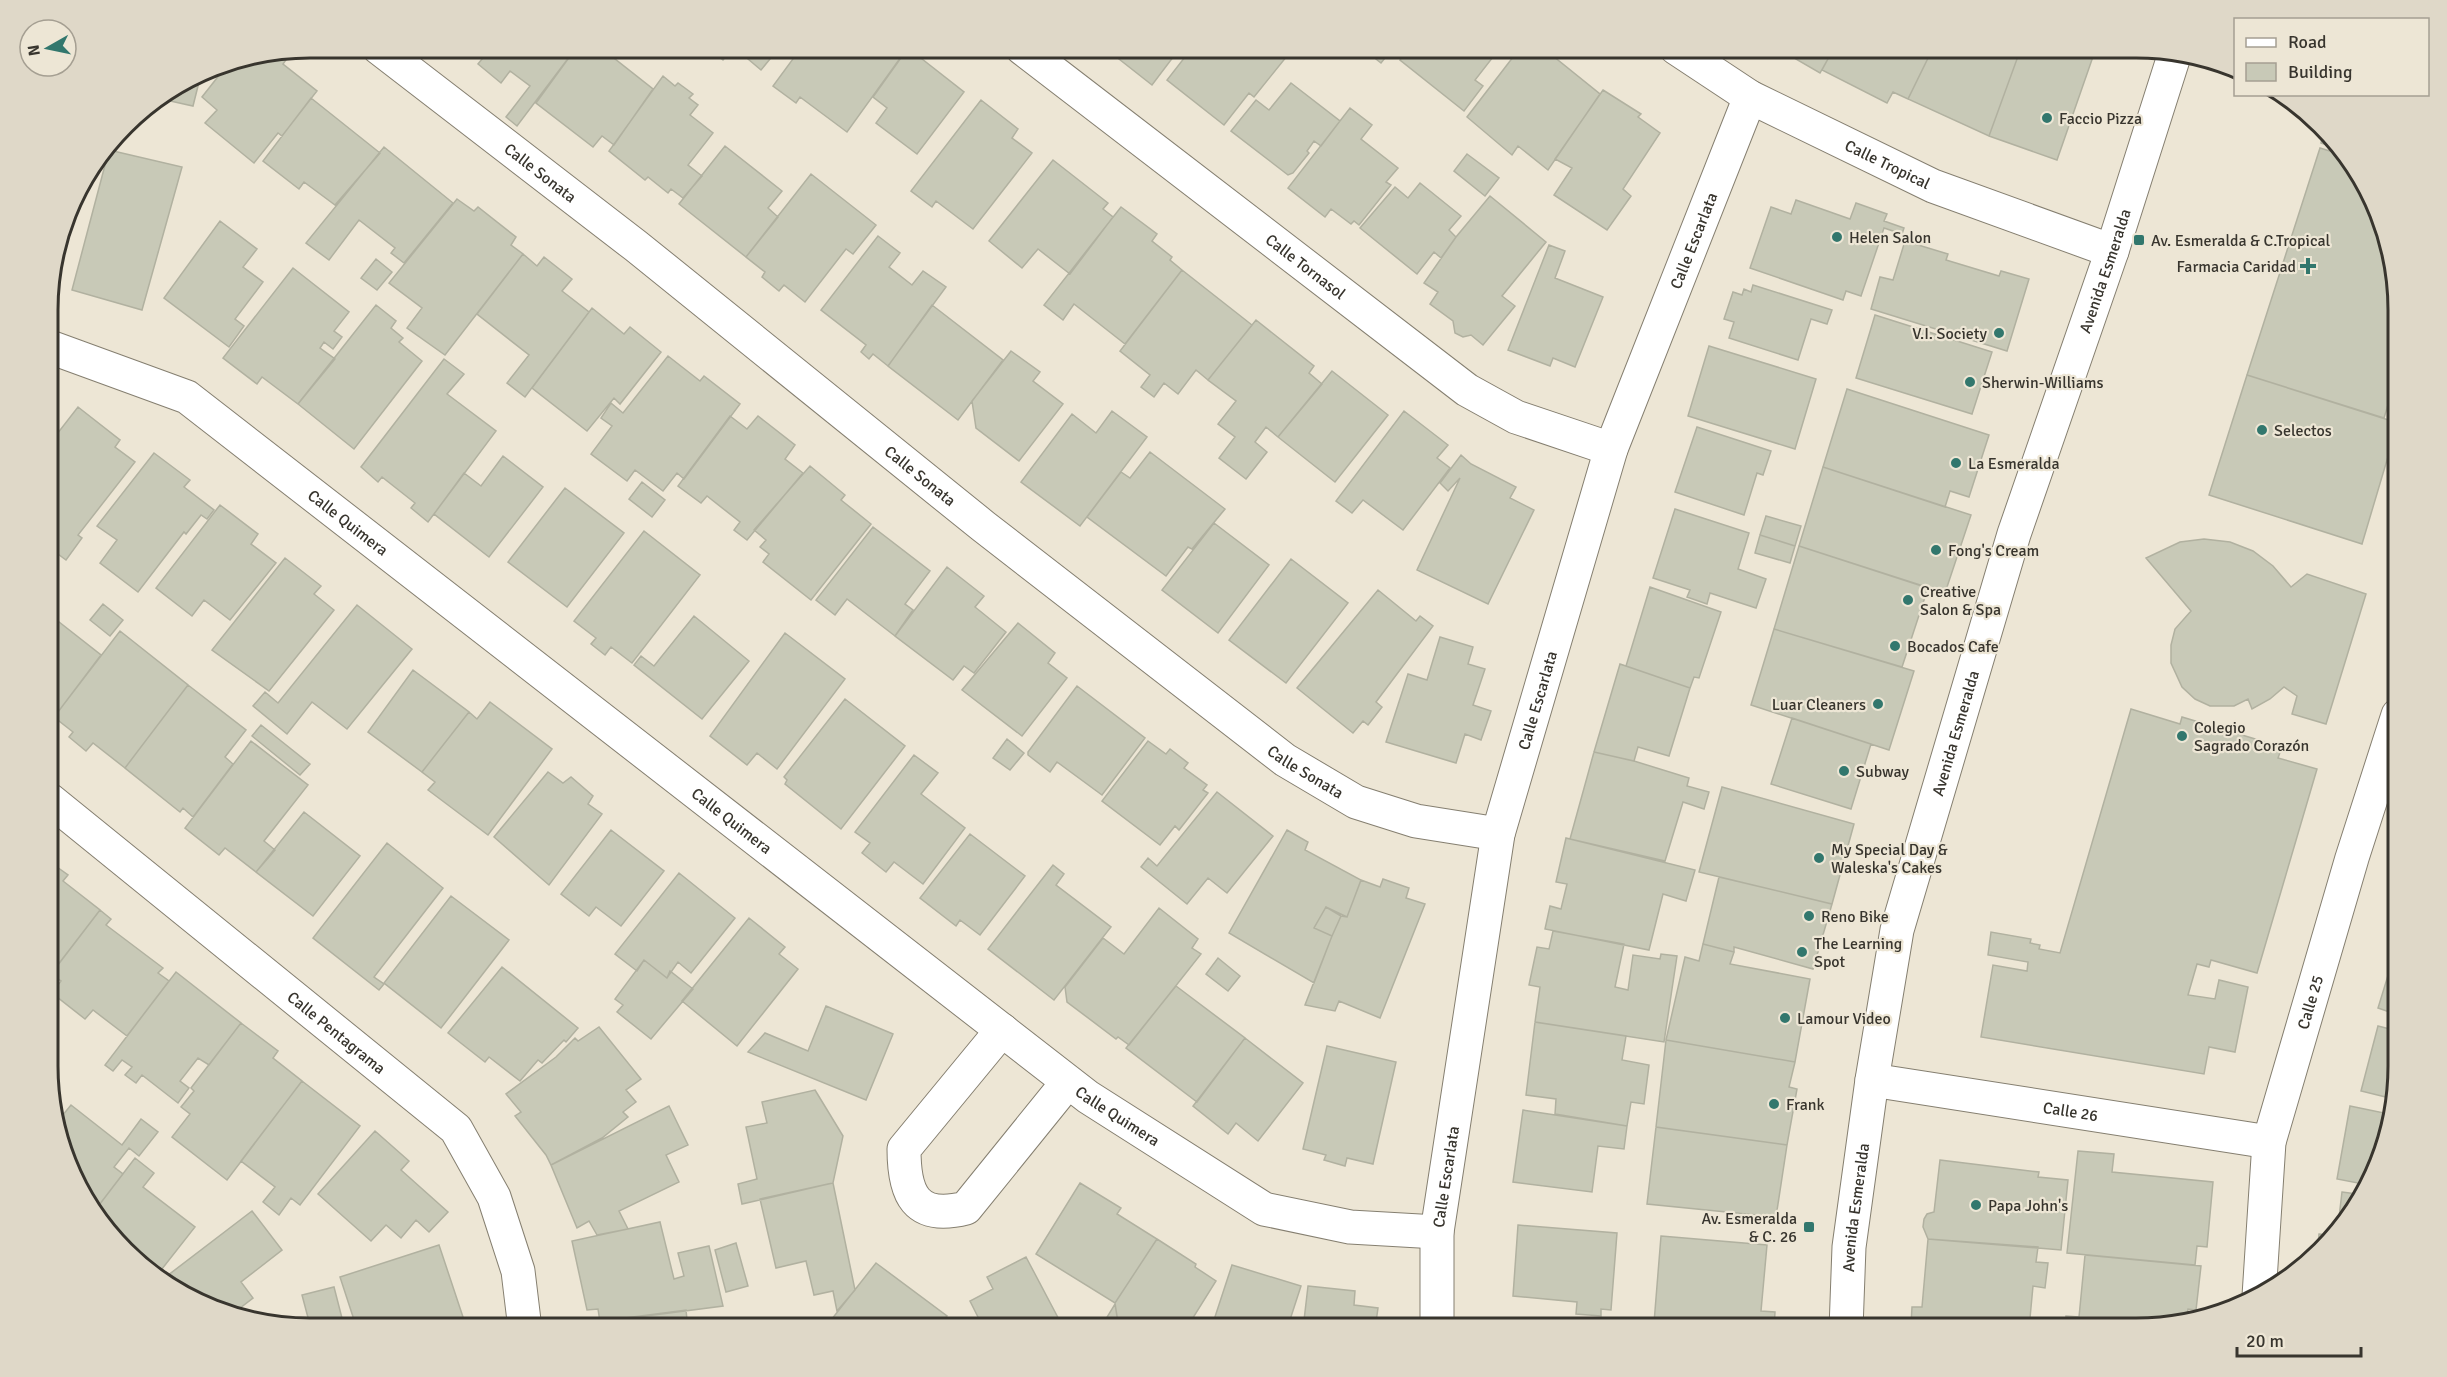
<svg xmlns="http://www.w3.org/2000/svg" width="2447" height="1377" viewBox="0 0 2447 1377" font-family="Signika,sans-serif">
	<rect width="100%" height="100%" fill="#ede6d5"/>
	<path fill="#c8c9b7" stroke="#b1b1a0" stroke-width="1.5" d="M 479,48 L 576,48 L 517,126 L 506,117 L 530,86 L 510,71 L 501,83 L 478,64 L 487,53 Z
		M 576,48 L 607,48 L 605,51 L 653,89 L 614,145 L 602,136 L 593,147 L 536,103 Z
		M 713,48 L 733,48 L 723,60 L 711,50 Z
		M 735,48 L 779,48 L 761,70 Z
		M 801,48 L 889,48 L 901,57 L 847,132 L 800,97 L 796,103 L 773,86 Z
		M 908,48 L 964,92 L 917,154 L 876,123 L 887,108 L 873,97 Z
		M 1105,48 L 1180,48 L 1152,85 Z
		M 1192,48 L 1288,48 L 1291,51 L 1254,97 L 1249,93 L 1224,125 L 1167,80 Z
		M 1362,48 L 1393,48 L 1381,63 Z
		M 1409,48 L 1500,48 L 1475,80 L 1483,86 L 1464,111 L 1400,60 Z
		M 1520,48 L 1543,48 L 1600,94 L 1548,170 L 1518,146 L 1512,155 L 1467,117 Z
		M 1777,48 L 1834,48 L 1820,73 Z
		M 1834,48 L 1933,48 L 1908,99 L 1893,92 L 1887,103 L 1822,70 Z
		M 1933,48 L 2021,48 L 1989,136 L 1908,99 Z
		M 2021,48 L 2096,48 L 2057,160 L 1989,136 Z
		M 283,53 L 288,57 L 283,64 L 317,91 L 282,136 L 278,133 L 254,163 L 205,123 L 217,110 L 202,97 L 228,64 Z
		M 201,74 L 193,106 L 161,99 Z
		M 663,76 L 675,86 L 678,83 L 693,94 L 689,98 L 698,105 L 690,115 L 713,133 L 688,165 L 702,176 L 683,198 L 671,189 L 668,193 L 648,177 L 645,180 L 609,151 Z
		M 1291,83 L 1340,121 L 1321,146 L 1314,141 L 1307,151 L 1309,153 L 1293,173 L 1288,175 L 1231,131 L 1256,100 L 1269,110 Z
		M 1603,90 L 1641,114 L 1638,117 L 1660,133 L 1623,189 L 1631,196 L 1607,230 L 1554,195 L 1572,168 L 1555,159 Z
		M 311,98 L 380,153 L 335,205 L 304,182 L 299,189 L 263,161 Z
		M 981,100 L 1018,129 L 1012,138 L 1032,153 L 973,229 L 936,201 L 932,207 L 911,191 Z
		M 1350,108 L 1372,125 L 1361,139 L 1398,168 L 1386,182 L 1391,185 L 1359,225 L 1354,221 L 1351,224 L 1331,209 L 1325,217 L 1288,188 Z
		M 2323,135 L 2338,149 L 2321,143 Z
		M 725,146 L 782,191 L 768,208 L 778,217 L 746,257 L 679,204 Z
		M 384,147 L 453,203 L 404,263 L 391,253 L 395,248 L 359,220 L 329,260 L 306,243 Z
		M 2320,148 L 2346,156 L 2355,165 L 2385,226 L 2398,293 L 2398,383 L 2395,382 L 2384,418 L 2247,375 Z
		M 109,150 L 182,167 L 142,310 L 72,290 Z
		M 1467,154 L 1499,178 L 1485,196 L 1454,171 Z
		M 1053,160 L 1108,203 L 1103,209 L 1113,217 L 1070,274 L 1038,249 L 1022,268 L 989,241 Z
		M 811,174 L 876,225 L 853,254 L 846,249 L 805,302 L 784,285 L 779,291 L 762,277 L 765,272 L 746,257 Z
		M 1420,183 L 1461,216 L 1449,230 L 1456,237 L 1441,258 L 1434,252 L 1417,274 L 1360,228 L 1395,187 L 1408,198 Z
		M 1490,196 L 1546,242 L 1502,296 L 1515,306 L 1483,345 L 1471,335 L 1463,337 L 1455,333 L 1453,321 L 1430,304 L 1438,292 L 1424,283 L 1456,237 Z
		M 457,199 L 474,211 L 478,207 L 516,237 L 511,245 L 523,254 L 445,355 L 407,328 L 422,308 L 389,283 Z
		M 1796,200 L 1850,219 L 1856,203 L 1887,214 L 1884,221 L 1904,228 L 1902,234 L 1884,228 L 1861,296 L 1846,291 L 1843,300 L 1750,268 L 1771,207 L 1791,214 Z
		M 1121,207 L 1157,234 L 1152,241 L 1172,257 L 1170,260 L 1182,270 L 1125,344 L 1074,304 L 1063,320 L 1044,305 Z
		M 220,221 L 257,249 L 243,267 L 263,282 L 235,319 L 244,326 L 229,347 L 164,298 Z
		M 878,236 L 900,253 L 889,267 L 912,285 L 923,271 L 946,287 L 888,366 L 873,354 L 869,359 L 861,352 L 866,345 L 821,310 Z
		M 1905,241 L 1948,254 L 1946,260 L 1999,276 L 2001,271 L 2029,279 L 2007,351 L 1871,309 L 1880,277 L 1893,280 Z
		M 1549,245 L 1565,251 L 1555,278 L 1603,297 L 1575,367 L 1553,358 L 1550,366 L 1508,350 Z
		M 523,254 L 537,266 L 544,257 L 572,279 L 562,291 L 589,312 L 525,397 L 507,383 L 529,355 L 477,314 Z
		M 376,259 L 392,272 L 377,290 L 361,278 Z
		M 293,268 L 349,312 L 334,331 L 342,337 L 333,349 L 324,342 L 320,348 L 335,359 L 298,404 L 262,377 L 257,384 L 223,358 Z
		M 1182,270 L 1252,325 L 1208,380 L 1196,370 L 1178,394 L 1164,383 L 1154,397 L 1141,387 L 1150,375 L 1120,351 Z
		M 1753,285 L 1832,310 L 1827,324 L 1811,319 L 1798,360 L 1729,338 L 1734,322 L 1724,319 L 1733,292 L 1742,295 L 1744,289 L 1751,292 Z
		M 376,305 L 396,321 L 391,328 L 403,338 L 399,342 L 422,361 L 354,449 L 298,404 Z
		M 932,305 L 1003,360 L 958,420 L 888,366 Z
		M 592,308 L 624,334 L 630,327 L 661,352 L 620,404 L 614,398 L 587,431 L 532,388 Z
		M 1875,315 L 1992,352 L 1972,414 L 1856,378 Z
		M 1256,320 L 1314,366 L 1309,373 L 1322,384 L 1278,437 L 1266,427 L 1255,442 L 1267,452 L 1246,479 L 1219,458 L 1235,437 L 1218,424 L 1236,401 L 1208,380 Z
		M 1709,346 L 1816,379 L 1795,449 L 1688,416 Z
		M 1011,351 L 1040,372 L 1033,381 L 1063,404 L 1019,461 L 976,428 L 972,401 Z
		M 668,356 L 700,381 L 704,376 L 740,404 L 684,479 L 677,473 L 663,491 L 635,470 L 627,481 L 591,454 L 612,426 L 601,418 L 611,403 L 623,413 Z
		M 444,359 L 464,374 L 447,394 L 496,431 L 428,522 L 411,508 L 415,503 L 382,477 L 378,482 L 361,467 Z
		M 1332,371 L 1388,415 L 1335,482 L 1278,437 Z
		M 2247,375 L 2398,423 L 2362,544 L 2209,495 Z
		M 1847,389 L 1989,435 L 1969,497 L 1950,491 L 1945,507 L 1823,467 Z
		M 78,407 L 120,440 L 115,447 L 135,462 L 78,535 L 82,538 L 66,560 L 50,548 L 50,443 Z
		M 1112,411 L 1147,437 L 1080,526 L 1021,482 L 1072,414 L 1096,433 Z
		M 1404,411 L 1448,445 L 1437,458 L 1450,468 L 1403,530 L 1363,500 L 1352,513 L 1336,501 Z
		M 730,416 L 747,429 L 758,416 L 795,445 L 785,459 L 803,473 L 747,540 L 734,530 L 740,522 L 707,496 L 701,503 L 678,486 Z
		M 1697,427 L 1771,451 L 1763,475 L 1757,473 L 1744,515 L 1675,492 Z
		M 1150,452 L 1225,509 L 1192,549 L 1188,547 L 1166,576 L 1087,517 L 1121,472 L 1130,478 Z
		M 154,453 L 190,480 L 184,487 L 214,510 L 207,519 L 201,515 L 186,534 L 184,532 L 138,592 L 100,563 L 117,540 L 97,526 Z
		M 1461,455 L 1471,464 L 1516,487 L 1510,498 L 1534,510 L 1488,604 L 1417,570 L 1460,478 L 1448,491 L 1440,483 Z
		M 503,456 L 543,487 L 489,557 L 434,514 L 464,473 L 481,486 Z
		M 810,466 L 845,495 L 841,500 L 871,524 L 811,600 L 763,562 L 769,554 L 760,547 L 766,540 L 754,530 Z
		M 1823,467 L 1971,515 L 1945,593 L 1799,546 Z
		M 642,482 L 665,500 L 652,517 L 629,499 Z
		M 565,488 L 624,533 L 567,607 L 508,562 Z
		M 220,505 L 258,534 L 251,544 L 276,563 L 230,620 L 204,600 L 192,616 L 156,588 Z
		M 1675,509 L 1749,533 L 1738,569 L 1766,579 L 1756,608 L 1710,593 L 1707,604 L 1687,597 L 1690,590 L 1653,578 Z
		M 1766,516 L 1801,526 L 1795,546 L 1760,535 Z
		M 1214,523 L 1269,565 L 1218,633 L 1162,590 Z
		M 873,527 L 930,571 L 905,604 L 913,610 L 895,636 L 847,599 L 835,615 L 816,600 Z
		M 644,531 L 700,575 L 632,663 L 611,647 L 605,655 L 591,644 L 596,638 L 574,621 Z
		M 1760,535 L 1795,546 L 1790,563 L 1755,553 Z
		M 2204,539 L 2230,542 L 2253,551 L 2273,566 L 2291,587 L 2307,574 L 2366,594 L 2326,724 L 2292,714 L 2297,696 L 2284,687 L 2270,699 L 2252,709 L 2248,699 L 2234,706 L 2210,706 L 2195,699 L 2182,687 L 2171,663 L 2171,645 L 2175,629 L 2191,611 L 2146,558 L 2180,542 Z
		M 1799,546 L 1928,588 L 1902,667 L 1774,629 Z
		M 285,558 L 321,586 L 314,594 L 334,610 L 269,691 L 212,650 Z
		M 1291,559 L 1348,603 L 1286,683 L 1229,640 Z
		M 947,567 L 984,596 L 975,607 L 1006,632 L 974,673 L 964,666 L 953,680 L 895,636 Z
		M 1650,587 L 1721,612 L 1699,678 L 1694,677 L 1690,688 L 1626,666 Z
		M 1378,590 L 1416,621 L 1420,616 L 1433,626 L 1376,702 L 1382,707 L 1368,725 L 1363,721 L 1353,733 L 1297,688 Z
		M 103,604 L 123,620 L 110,636 L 90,620 Z
		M 357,605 L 412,649 L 347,729 L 312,702 L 287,734 L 253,706 L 265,692 L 278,703 Z
		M 694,616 L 749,661 L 702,719 L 634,665 L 641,656 L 654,666 Z
		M 54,618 L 101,655 L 58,712 L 50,707 L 50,623 Z
		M 1018,623 L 1055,653 L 1048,663 L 1067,678 L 1022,736 L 962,690 Z
		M 1774,629 L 1914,671 L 1889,750 L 1751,705 Z
		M 120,631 L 188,685 L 125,768 L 93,743 L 86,751 L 69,737 L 73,732 L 54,717 Z
		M 785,633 L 845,679 L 777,769 L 757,753 L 747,765 L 710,736 Z
		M 1440,637 L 1473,647 L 1468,664 L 1485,669 L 1473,705 L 1491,711 L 1481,740 L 1465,734 L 1456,763 L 1386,742 L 1408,674 L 1427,680 Z
		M 1620,664 L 1690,688 L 1669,756 L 1638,747 L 1634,761 L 1594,752 Z
		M 413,670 L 469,712 L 422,772 L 368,732 Z
		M 188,685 L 246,730 L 225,757 L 233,764 L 193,817 L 183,808 L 180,812 L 125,768 Z
		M 1077,686 L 1145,738 L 1102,795 L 1057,762 L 1050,772 L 1028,755 L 1028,752 Z
		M 845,699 L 905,746 L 841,829 L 785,784 L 787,780 L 784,777 Z
		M 490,702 L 552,749 L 488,835 L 428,790 L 435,782 L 422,772 L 469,712 L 477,719 Z
		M 2131,709 L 2180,724 L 2182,717 L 2282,747 L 2278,758 L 2317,769 L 2257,973 L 2211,960 L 2209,967 L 2197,964 L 2188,995 L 2215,999 L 2219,980 L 2248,987 L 2235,1052 L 2209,1047 L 2204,1074 L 1981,1037 L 1993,965 L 2027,971 L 2028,962 L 1988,955 L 1991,932 L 2031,939 L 2030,943 L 2040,945 L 2039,949 L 2060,953 Z
		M 1792,718 L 1871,744 L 1851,809 L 1771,784 Z
		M 261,725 L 310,764 L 300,775 L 252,736 Z
		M 1007,739 L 1024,753 L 1010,770 L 993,758 Z
		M 251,741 L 308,785 L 264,841 L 275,850 L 256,872 L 225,848 L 219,855 L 185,828 Z
		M 1148,741 L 1166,754 L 1170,749 L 1188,763 L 1184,768 L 1207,785 L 1203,790 L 1208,793 L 1179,830 L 1175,826 L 1160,845 L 1102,801 Z
		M 1594,752 L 1634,761 L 1689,778 L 1687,786 L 1709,792 L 1704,809 L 1683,802 L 1665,861 L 1570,839 Z
		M 914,755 L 938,773 L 921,794 L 965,828 L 923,884 L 894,862 L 886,872 L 862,853 L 870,843 L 855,832 Z
		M 548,772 L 563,783 L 571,777 L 593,796 L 588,804 L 602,814 L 549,885 L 494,837 Z
		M 1722,787 L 1854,824 L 1832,904 L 1699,872 Z
		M 1217,792 L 1273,836 L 1227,893 L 1208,878 L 1187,904 L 1141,867 L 1148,858 L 1157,866 Z
		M 304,812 L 360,856 L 313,916 L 256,872 Z
		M 611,830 L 664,871 L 621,926 L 596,907 L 589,916 L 561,894 Z
		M 1287,830 L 1308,842 L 1305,850 L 1361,880 L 1347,917 L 1326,907 L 1314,928 L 1332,936 L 1314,983 L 1229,933 Z
		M 970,834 L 1025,876 L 980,935 L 960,920 L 956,926 L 920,898 Z
		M 1566,838 L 1695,870 L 1686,901 L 1663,894 L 1649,950 L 1545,929 L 1550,906 L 1561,909 L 1567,884 L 1556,882 Z
		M 387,843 L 443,888 L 374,977 L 384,984 L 379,990 L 313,938 Z
		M 50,862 L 68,875 L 63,881 L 100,910 L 50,975 Z
		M 1053,865 L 1064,874 L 1056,885 L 1111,927 L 1054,1000 L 988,949 Z
		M 679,873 L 735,918 L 691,973 L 678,962 L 667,978 L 644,960 L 637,971 L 615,954 Z
		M 1719,877 L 1832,904 L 1813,969 L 1734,947 L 1734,952 L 1703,944 Z
		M 1383,879 L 1409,888 L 1406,898 L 1425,904 L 1380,1018 L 1339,1001 L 1335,1011 L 1305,1005 L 1332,936 L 1341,916 L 1347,917 L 1361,880 L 1380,887 Z
		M 2398,895 L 2398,933 L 2388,930 Z
		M 451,896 L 509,940 L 441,1028 L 384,983 Z
		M 1326,907 L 1341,916 L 1332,936 L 1314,928 Z
		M 1159,908 L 1198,939 L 1192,948 L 1201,954 L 1129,1045 L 1118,1037 L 1116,1039 L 1067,1002 L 1065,987 L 1103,938 L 1124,954 Z
		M 100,910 L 111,919 L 106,925 L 163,968 L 158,973 L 169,981 L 127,1036 L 93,1010 L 85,1019 L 52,993 L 61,981 L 51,974 Z
		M 749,918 L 785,947 L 779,954 L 798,969 L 737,1046 L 682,1001 Z
		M 1553,931 L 1624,944 L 1615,987 L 1628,990 L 1633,955 L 1660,959 L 1661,954 L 1677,956 L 1664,1042 L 1535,1022 L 1540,987 L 1529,985 L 1537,947 L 1549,949 Z
		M 2398,943 L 2398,1015 L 2378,1008 Z
		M 1703,944 L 1734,952 L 1730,964 L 1810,979 L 1795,1062 L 1666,1040 L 1685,957 L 1699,961 Z
		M 1218,958 L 1240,976 L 1228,991 L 1206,974 Z
		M 644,960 L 667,978 L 670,971 L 693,989 L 651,1039 L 617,1012 L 623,1005 L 615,999 Z
		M 502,967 L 578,1028 L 566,1042 L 564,1040 L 542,1063 L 538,1060 L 520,1081 L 489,1057 L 485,1062 L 448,1033 Z
		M 176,972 L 241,1023 L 209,1065 L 198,1058 L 180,1081 L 189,1088 L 178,1103 L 142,1075 L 136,1083 L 125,1075 L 132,1067 L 122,1060 L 113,1071 L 105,1065 Z
		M 1176,986 L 1245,1038 L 1197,1102 L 1126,1048 Z
		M 826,1006 L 893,1034 L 866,1100 L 748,1052 L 765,1033 L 808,1051 Z
		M 1535,1022 L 1626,1036 L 1622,1060 L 1649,1065 L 1644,1104 L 1631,1102 L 1627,1126 L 1555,1114 L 1556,1099 L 1526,1095 Z
		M 241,1023 L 278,1051 L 273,1058 L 302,1081 L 227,1180 L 172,1137 L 190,1114 L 181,1107 L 194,1091 L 191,1088 Z
		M 2378,1026 L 2398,1031 L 2398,1083 L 2394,1099 L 2361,1091 Z
		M 599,1027 L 641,1079 L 626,1090 L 636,1102 L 623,1112 L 628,1117 L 602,1138 L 551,1165 L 546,1155 L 515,1116 L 521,1112 L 506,1094 L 556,1057 L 575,1038 L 578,1041 Z
		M 1245,1038 L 1303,1083 L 1258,1141 L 1236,1123 L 1228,1134 L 1193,1106 Z
		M 1666,1040 L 1795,1062 L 1789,1087 L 1797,1089 L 1787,1145 L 1656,1127 Z
		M 1327,1046 L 1396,1062 L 1373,1164 L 1347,1158 L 1345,1166 L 1324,1160 L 1326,1155 L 1303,1149 Z
		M 302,1081 L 360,1126 L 300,1205 L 291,1198 L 279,1215 L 263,1202 L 275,1187 L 241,1161 Z
		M 815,1090 L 843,1136 L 833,1183 L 742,1204 L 738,1184 L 757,1179 L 746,1127 L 767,1123 L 762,1102 Z
		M 71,1105 L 122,1145 L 141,1119 L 158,1132 L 139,1156 L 129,1148 L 114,1167 L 123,1174 L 93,1213 L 58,1121 Z
		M 669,1106 L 688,1145 L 666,1155 L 679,1182 L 619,1211 L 628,1229 L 597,1235 L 589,1221 L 577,1228 L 551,1165 Z
		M 2350,1106 L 2389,1114 L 2368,1185 L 2337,1179 Z
		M 1523,1110 L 1627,1126 L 1624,1149 L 1598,1146 L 1592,1192 L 1513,1182 Z
		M 1656,1127 L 1787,1145 L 1776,1217 L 1647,1204 Z
		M 375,1131 L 409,1161 L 401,1170 L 448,1212 L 429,1232 L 416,1220 L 401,1238 L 386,1225 L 371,1241 L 318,1194 Z
		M 2078,1151 L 2114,1154 L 2112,1172 L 2213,1182 L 2207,1247 L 2197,1246 L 2195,1265 L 2067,1253 Z
		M 135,1158 L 154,1173 L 143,1187 L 195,1227 L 158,1274 L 93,1213 Z
		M 1940,1160 L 2039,1172 L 2038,1177 L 2068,1180 L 2061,1250 L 1928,1239 L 1923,1227 L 1924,1219 L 1927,1214 L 1934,1212 Z
		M 833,1183 L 855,1290 L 837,1311 L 833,1291 L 814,1295 L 806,1261 L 776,1268 L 760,1199 Z
		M 1080,1183 L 1121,1208 L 1117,1214 L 1157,1239 L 1115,1303 L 1036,1254 Z
		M 2342,1192 L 2365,1195 L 2338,1226 Z
		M 252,1211 L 282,1250 L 241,1282 L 253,1298 L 231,1315 L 180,1294 L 163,1279 Z
		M 660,1222 L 674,1279 L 684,1276 L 678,1253 L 709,1246 L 723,1306 L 600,1322 L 598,1309 L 587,1310 L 572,1241 Z
		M 1518,1225 L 1617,1233 L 1611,1310 L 1601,1309 L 1601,1316 L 1576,1314 L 1577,1302 L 1513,1296 Z
		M 2319,1234 L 2329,1235 L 2318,1247 Z
		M 1661,1236 L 1767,1245 L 1761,1311 L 1775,1312 L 1774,1328 L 1654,1323 Z
		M 1157,1239 L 1196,1264 L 1195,1267 L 1216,1281 L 1186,1329 L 1119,1329 L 1115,1303 Z
		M 1928,1239 L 2038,1247 L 2036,1262 L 2048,1263 L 2045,1288 L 2033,1286 L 2030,1318 L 2036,1319 L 2035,1328 L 1920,1329 L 1911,1326 L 1912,1307 L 1922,1307 Z
		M 736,1243 L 748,1286 L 726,1292 L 715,1250 Z
		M 439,1245 L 467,1329 L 357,1329 L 340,1277 Z
		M 2085,1255 L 2201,1266 L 2196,1310 L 2188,1309 L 2186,1322 L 2153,1328 L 2065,1328 L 2066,1316 L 2079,1317 Z
		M 1026,1257 L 1064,1329 L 984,1329 L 970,1301 L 993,1289 L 987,1277 Z
		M 876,1263 L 947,1316 L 938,1329 L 824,1329 Z
		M 1232,1265 L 1301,1286 L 1287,1329 L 1211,1329 Z
		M 1308,1286 L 1355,1291 L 1354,1305 L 1378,1308 L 1375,1329 L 1303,1329 Z
		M 334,1287 L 344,1326 L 351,1324 L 353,1329 L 311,1329 L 302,1295 Z
		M 1115,1304 L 1119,1329 L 1103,1329 L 1107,1323 L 1104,1322 Z
		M 686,1310 L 688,1329 L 596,1329 L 595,1322 Z
		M 1504,1319 L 1590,1322 L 1590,1329 L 1503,1329 Z"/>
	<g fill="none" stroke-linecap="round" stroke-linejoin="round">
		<defs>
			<g id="minor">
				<path id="s1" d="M 379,48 L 636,246 L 983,526 L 1285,760 L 1356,802 L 1416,821 L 1498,834"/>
				<path id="s2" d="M 1022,48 L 1467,390 L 1516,417 L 1611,449"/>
				<path id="s3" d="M 1676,48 L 1750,97 L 1933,186 L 2112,251"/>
				<path id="s4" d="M 50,347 L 187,397 L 1088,1097 L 1264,1209 L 1350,1227 L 1437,1232"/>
				<path id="s5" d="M 50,800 L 456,1129 L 494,1197 L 518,1271 L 525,1329"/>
				<path d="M 1002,1030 L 904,1149 C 904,1194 915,1221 966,1208 L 1067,1083"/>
				<path id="s6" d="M 1872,1080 L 2269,1142"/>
				<path id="s7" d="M 2259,1296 L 2269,1142 L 2352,858 L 2398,715"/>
				<path id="s8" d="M 1437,1329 L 1437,1232 L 1498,834 L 1611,449 L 1750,97"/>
				<path id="s9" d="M 1846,1329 L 1849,1247 L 1872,1080 L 1897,930 L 2014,534 L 2112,251 L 2175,53"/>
			</g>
		</defs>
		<use href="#minor" stroke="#857f70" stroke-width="35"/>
		<use href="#minor" stroke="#fff" stroke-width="33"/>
	</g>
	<g fill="#32776d" stroke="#ede6d5" stroke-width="2">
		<circle cx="2047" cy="118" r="6"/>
		<circle cx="1837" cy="237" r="6"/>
		<rect x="2133" y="234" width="12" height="12" rx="3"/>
		<path d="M2305 257h6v6h6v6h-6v6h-6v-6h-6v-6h6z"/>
		<circle cx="1999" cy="333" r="6"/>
		<circle cx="1970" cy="382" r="6"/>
		<circle cx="2262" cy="430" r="6"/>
		<circle cx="1956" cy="463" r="6"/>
		<circle cx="1936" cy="550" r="6"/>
		<circle cx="1908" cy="600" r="6"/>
		<circle cx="1895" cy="646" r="6"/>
		<circle cx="1878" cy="704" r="6"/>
		<circle cx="2182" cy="736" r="6"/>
		<circle cx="1844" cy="771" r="6"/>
		<circle cx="1819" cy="858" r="6"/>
		<circle cx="1809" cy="916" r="6"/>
		<circle cx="1802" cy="952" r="6"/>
		<circle cx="1785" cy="1018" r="6"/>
		<circle cx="1774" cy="1104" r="6"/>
		<circle cx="1976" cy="1205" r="6"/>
		<rect x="1803" y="1221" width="12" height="12" rx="3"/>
	</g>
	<g text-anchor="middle" stroke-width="4.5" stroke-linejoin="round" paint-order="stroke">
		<g font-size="16" fill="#38352e" stroke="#ede6d5" text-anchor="start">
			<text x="2059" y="124">Faccio Pizza</text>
			<text x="1849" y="243">Helen Salon</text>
			<text x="2151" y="246">Av. Esmeralda &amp; C.Tropical</text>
			<text x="2296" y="272" text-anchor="end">Farmacia Caridad</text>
			<text x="1987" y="339" text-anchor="end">V.I. Society</text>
			<text x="1982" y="388">Sherwin-Williams</text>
			<text x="2274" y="436">Selectos</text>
			<text x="1968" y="469">La Esmeralda</text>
			<text x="1948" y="556">Fong's Cream</text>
			<text x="1920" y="597">Creative<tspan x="1920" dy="18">Salon &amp; Spa</tspan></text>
			<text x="1907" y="652">Bocados Cafe</text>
			<text x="1866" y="710" text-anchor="end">Luar Cleaners</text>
			<text x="2194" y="733">Colegio<tspan x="2194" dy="18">Sagrado Corazón</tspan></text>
			<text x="1856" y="777">Subway</text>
			<text x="1831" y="855">My Special Day &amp;<tspan x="1831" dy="18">Waleska's Cakes</tspan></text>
			<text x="1821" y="922">Reno Bike</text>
			<text x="1814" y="949">The Learning<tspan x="1814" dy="18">Spot</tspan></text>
			<text x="1797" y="1024">Lamour Video</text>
			<text x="1786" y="1110">Frank</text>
			<text x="1988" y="1211">Papa John's</text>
			<text x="1797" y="1224" text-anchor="end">Av. Esmeralda<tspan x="1797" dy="18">&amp; C. 26</tspan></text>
		</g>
		<g font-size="16" fill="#38352e" stroke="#ede6d5">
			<text dy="6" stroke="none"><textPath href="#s3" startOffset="242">Calle Tropical</textPath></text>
			<text dy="6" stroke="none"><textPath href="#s1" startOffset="204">Calle Sonata</textPath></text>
			<text dy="6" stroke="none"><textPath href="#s8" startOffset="1125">Calle Escarlata</textPath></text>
			<text dy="6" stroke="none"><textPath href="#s2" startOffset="358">Calle Tornasol</textPath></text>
			<text dy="6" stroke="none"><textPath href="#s9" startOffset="1094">Avenida Esmeralda</textPath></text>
			<text dy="6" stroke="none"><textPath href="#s1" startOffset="690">Calle Sonata</textPath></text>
			<text dy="6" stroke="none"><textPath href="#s4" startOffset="350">Calle Quimera</textPath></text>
			<text dy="6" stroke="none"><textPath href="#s8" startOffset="639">Calle Escarlata</textPath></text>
			<text dy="6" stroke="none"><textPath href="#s9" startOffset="608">Avenida Esmeralda</textPath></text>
			<text dy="6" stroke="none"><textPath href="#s1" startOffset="1176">Calle Sonata</textPath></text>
			<text dy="6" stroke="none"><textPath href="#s4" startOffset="836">Calle Quimera</textPath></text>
			<text dy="6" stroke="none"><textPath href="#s7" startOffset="300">Calle 25</textPath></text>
			<text dy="6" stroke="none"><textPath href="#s5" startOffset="369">Calle Pentagrama</textPath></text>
			<text dy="6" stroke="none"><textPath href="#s6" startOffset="201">Calle 26</textPath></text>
			<text dy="6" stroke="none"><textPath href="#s4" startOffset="1322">Calle Quimera</textPath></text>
			<text dy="6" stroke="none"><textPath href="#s8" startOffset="153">Calle Escarlata</textPath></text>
			<text dy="6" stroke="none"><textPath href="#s9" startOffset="122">Avenida Esmeralda</textPath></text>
		</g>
	</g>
	<path d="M0 0H2447V1377H0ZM310 58H2136A252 252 0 0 1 2388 310V1066A252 252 0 0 1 2136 1318H310A252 252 0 0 1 58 1066V310A252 252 0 0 1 310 58Z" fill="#dfd8c8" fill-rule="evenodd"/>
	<path fill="none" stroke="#38352e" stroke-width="3" d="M310 58H2136A252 252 0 0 1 2388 310V1066A252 252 0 0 1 2136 1318H310A252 252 0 0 1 58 1066V310A252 252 0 0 1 310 58Z"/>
	<rect x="2234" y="18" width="195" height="78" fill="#ede6d5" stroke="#a59f92" stroke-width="1.5"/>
	<rect x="2246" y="38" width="30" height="9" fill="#ffffff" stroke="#a59f92" stroke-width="1.5"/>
	<text x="2288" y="48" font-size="18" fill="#38352e">Road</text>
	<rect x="2246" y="63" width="30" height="18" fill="#c8c9b7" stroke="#a59f92" stroke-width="1.5"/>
	<text x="2288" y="78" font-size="18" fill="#38352e">Building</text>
	<g transform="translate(48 48) rotate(261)"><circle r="28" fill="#ede6d5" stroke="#a59f92" stroke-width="1.5"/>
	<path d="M0-4.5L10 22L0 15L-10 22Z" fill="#32776d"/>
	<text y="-9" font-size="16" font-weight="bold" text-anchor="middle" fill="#38352e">N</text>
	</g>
	<path d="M2237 1347v9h124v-9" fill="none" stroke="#38352e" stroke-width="3"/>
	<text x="2246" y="1347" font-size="18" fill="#38352e" stroke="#ede6d5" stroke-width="4.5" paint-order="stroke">20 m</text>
</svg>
